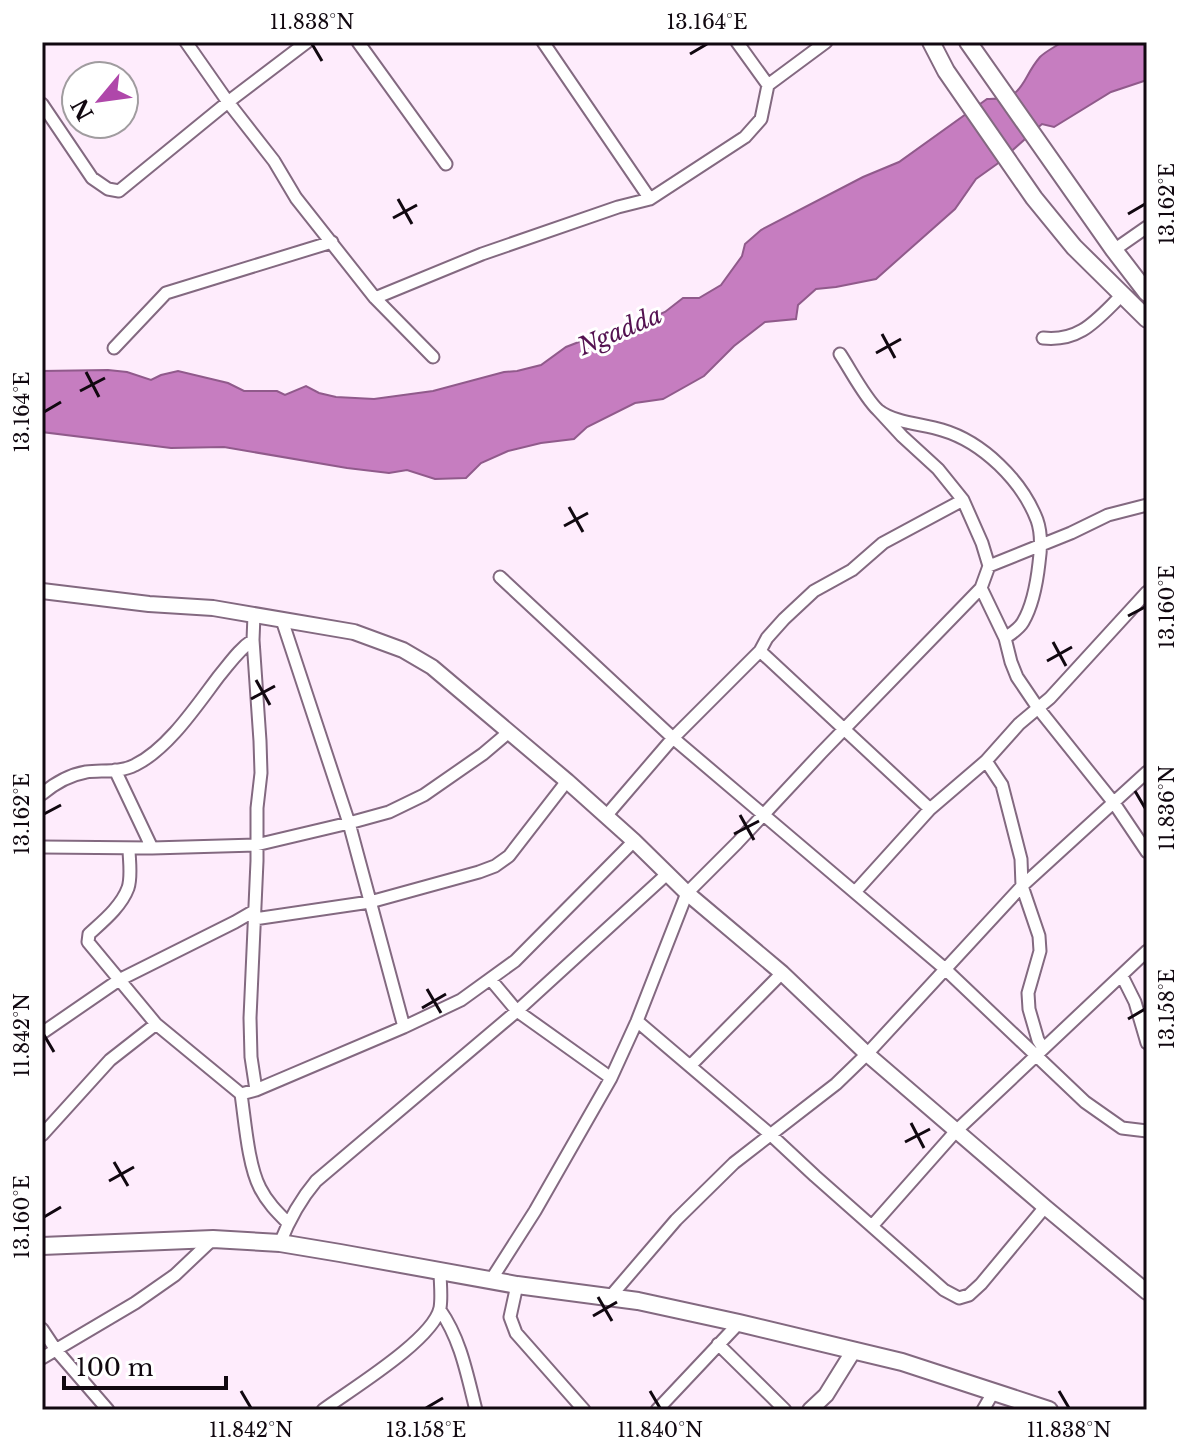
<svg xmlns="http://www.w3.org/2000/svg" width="1189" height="1452" viewBox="0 0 1189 1452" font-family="'Libre Baskerville',serif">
	<rect width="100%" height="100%" fill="#feecfc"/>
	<path fill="#c67dc0" stroke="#905a8b" stroke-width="2" d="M 1062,42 L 1147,42 L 1147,80 L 1111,92 L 1054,127 L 1042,124 L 997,164 L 976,179 L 955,209 L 876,279 L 836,287 L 816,289 L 798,305 L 796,319 L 765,322 L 734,346 L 704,376 L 663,399 L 635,403 L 587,427 L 574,439 L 541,443 L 508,451 L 481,463 L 466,478 L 435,479 L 407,470 L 389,473 L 347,468 L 224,447 L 171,448 L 42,432 L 42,371 L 108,370 L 127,372 L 151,380 L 161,375 L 178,371 L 228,383 L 244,391 L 277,391 L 285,395 L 306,386 L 319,393 L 336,397 L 374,399 L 433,391 L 504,372 L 517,371 L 541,365 L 566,347 L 602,333 L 636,324 L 665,312 L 683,298 L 699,298 L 721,285 L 742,256 L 745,244 L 761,230 L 863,177 L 899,162 L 987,99 C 1026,100 1020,80 1040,57 C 1046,51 1055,47 1062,42 Z"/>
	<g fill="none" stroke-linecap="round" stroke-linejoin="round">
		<defs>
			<path id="minor" d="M 186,42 L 228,102 L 274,161 L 296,198 L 375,298 L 433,357
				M 358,42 L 446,164
				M 543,42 L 650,199
				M 737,42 L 768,85
				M 42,104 L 92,178 L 108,189 L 119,191 L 228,102 L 307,42
				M 1114,250 L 1147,227
				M 375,298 L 482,254 L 618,207 L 650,199 L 745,137 L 761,119 L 768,85 L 826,42
				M 1043,338 C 1081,342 1097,319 1122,295
				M 114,348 L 166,293 L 332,242
				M 840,354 C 850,369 865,398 878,410 C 894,423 923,424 942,430 C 983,442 1022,481 1037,520 C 1042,534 1041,549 1039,563 C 1037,581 1033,605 1023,622 C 1019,629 1012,633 1005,638
				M 989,566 L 1071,533 L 1108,515 L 1147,505
				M 500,577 L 673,738 L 944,968 L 1085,1102 L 1122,1128 L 1147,1131
				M 981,588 L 1005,638 L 1011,662 L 1017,677 L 1038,708 L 1114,803 L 1147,852
				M 254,615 L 253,640 L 260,741 L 261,773 L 257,808 L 257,861 L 250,1018 L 251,1057 L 256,1090
				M 282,620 L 349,823 L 404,1027
				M 760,651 L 930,809
				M 986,761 L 1002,785 L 1021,859 L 1022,886 L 1039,936 L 1040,951 L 1028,993 L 1029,1009 L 1038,1040 L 1043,1048
				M 115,770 L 152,848
				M 42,794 C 55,783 69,775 86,772 C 102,770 120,773 135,765 C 168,749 197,705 219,676 C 230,663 239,649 253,640
				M 606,816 L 673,738 L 760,651 L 767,638 L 784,619 L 814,591 L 852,570 L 883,543 L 963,500
				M 42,847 L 152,848 L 256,845 L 349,823 L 389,812 L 424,795 L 483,754 L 509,732
				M 129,848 C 129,860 132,876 128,888 C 121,907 102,922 89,934 L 88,942 L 156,1024 L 241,1094 C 245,1121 248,1165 260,1188 C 267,1202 277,1212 288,1223
				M 855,892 L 930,809 L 986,761 L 1019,724 L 1050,698 L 1147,592
				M 254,919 L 370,902 L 479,872 L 495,866 L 509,856 L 567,781
				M 1122,976 L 1135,1002 L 1147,1043
				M 491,980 L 517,1011 L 611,1078
				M 637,1021 L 771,1135 L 815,1176 L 944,1290 L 959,1298 L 969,1295 L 981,1284 L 1045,1207
				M 42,1033 L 119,980 L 235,922 L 254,911
				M 690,1066 L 782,973
				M 241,1094 L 256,1090 L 404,1027 L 461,1000 L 515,961 L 634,841
				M 42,1135 L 110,1060 L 156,1024
				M 872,1226 L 956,1131 L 1147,951
				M 280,1243 C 289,1220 300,1200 316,1181 L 517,1011 L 667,874
				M 491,1280 L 535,1211 L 611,1078 L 637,1021 L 687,893 L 737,843 L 821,753 L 981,588 L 989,566 L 982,543 L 963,500 L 938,469 L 902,436 L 878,410
				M 517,1285 L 510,1317 L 516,1333 L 584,1410
				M 610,1297 L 676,1220 L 734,1163 L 836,1084 L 867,1054 L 1022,886 L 1147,772
				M 440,1310 C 461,1340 467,1375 476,1410
				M 42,1329 L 56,1350 L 108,1410
				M 718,1344 L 785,1410
				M 42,1358 L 135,1303 L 175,1275 L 213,1239
				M 323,1410 C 350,1390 433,1340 440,1308 C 442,1297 440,1282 440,1270
				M 657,1410 L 739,1323
				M 983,1410 L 994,1391"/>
			<path id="tertiary" d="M 42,591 L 149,604 L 213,608 L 354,632 L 403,650 L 432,667 L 567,781 L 634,841 L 687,893 L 782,973 L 867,1054 L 1045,1207 L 1147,1292
				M 810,1410 L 826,1395 L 854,1350"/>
			<path id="secondary" d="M 931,42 L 946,71 L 1034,198 L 1074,247 L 1147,319
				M 968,42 L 1114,250 L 1147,293
				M 42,1246 L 213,1239 L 280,1243 L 340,1253 L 517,1285 L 638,1301 L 739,1323 L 902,1362 L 1049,1410"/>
		</defs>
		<use href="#minor" stroke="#836980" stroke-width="15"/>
		<use href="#tertiary" stroke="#836980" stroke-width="18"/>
		<use href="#secondary" stroke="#836980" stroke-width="20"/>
		<use href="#minor" stroke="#fff" stroke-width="11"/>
		<use href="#tertiary" stroke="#fff" stroke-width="14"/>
		<use href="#secondary" stroke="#fff" stroke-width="16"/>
	</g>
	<path fill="none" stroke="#110810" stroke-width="3" d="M 312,44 L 322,61M 690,54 L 707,44M 398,199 L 412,224M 1128,214 L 1145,204M 393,218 L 417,205M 882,334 L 895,358M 876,353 L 901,339M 86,372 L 99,397M 80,391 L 105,378M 44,412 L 61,402M 569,507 L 583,532M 564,526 L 588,513M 1128,616 L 1145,607M 1053,642 L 1066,666M 1047,661 L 1072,647M 256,680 L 270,705M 251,699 L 275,686M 1135,791 L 1145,808M 44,814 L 61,805M 740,815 L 754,840M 734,834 L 759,821M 427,989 L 441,1013M 422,1008 L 446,994M 1128,1019 L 1145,1009M 44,1035 L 54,1052M 911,1123 L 924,1148M 905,1142 L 930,1129M 114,1162 L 128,1186M 109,1181 L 134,1167M 44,1217 L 61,1207M 598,1297 L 612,1321M 593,1316 L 617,1302M 241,1391 L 251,1408M 650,1391 L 660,1408M 1059,1391 L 1069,1408M 426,1408 L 443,1398"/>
	<g text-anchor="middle" stroke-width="6" stroke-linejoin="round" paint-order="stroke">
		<g font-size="24" font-style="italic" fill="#541251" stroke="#fff">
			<text transform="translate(620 331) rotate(-23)" y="8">Ngadda</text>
		</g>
	</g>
	<rect width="1189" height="1452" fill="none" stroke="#ffffff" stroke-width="88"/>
	<g transform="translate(100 100) rotate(241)"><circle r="38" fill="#ffffff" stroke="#a09c9f" stroke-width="2"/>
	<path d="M0-6L14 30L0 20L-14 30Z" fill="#af47aa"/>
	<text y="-12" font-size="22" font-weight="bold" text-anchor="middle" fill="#110810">N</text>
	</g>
	<path d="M64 1376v12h162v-12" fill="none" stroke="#110810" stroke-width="4"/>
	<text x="76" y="1376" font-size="24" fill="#110810" stroke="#ffffff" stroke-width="6" paint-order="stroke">100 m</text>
	<rect x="44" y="44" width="1101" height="1364" fill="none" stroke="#110810" stroke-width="3"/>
	<g font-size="20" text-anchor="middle" fill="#110810">
		<text x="312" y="29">11.838°N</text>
		<text x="707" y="29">13.164°E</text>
		<text transform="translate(1167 204) rotate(-90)" y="7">13.162°E</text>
		<text transform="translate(22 412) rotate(-90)" y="7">13.164°E</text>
		<text transform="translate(1167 607) rotate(-90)" y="7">13.160°E</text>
		<text transform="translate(1167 808) rotate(-90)" y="7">11.836°N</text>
		<text transform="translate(22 814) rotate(-90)" y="7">13.162°E</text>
		<text transform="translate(1167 1009) rotate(-90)" y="7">13.158°E</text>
		<text transform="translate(22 1035) rotate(-90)" y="7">11.842°N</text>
		<text transform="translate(22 1217) rotate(-90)" y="7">13.160°E</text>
		<text x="251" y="1437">11.842°N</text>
		<text x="426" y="1437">13.158°E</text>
		<text x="660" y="1437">11.840°N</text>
		<text x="1069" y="1437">11.838°N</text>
	</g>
</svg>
